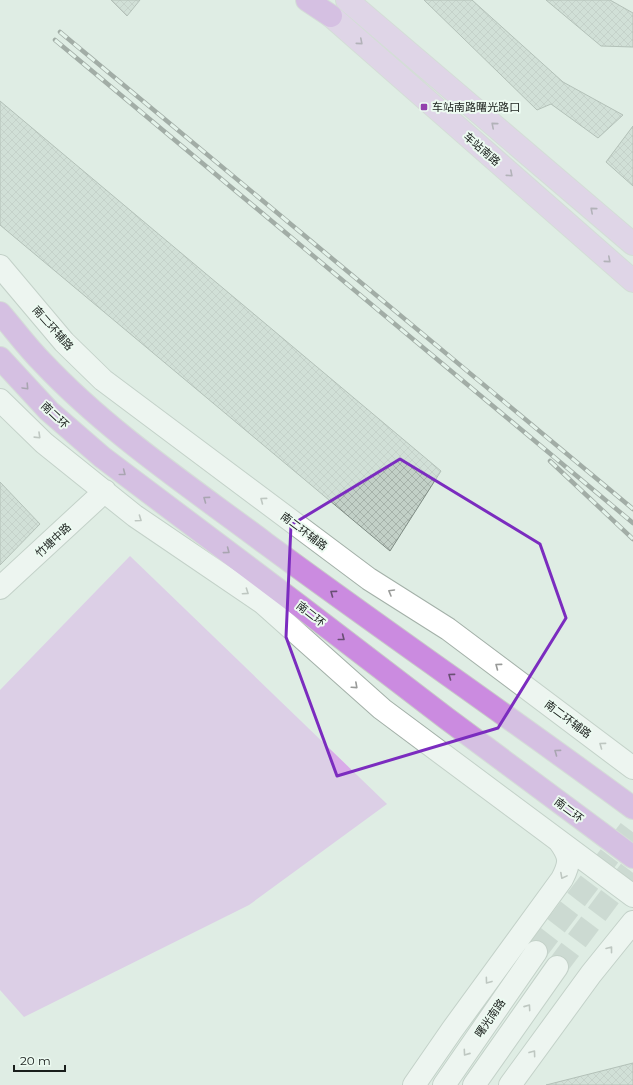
<svg xmlns="http://www.w3.org/2000/svg" width="633" height="1085" viewBox="0 0 633 1085" font-family="Montserrat,'Noto Sans SC',sans-serif">
	<defs>
		<pattern id="building-cross-hatch" width="8" height="8" patternUnits="userSpaceOnUse"><rect width="8" height="8" fill="#c2d0c7"/><path d="M0 0l8 8M0 8l8-8" fill="none" stroke="#a6b2aa"/></pattern>
	</defs>
	<rect width="100%" height="100%" fill="#dfede4"/>
	<path fill="#d9abe8" d="M 130,556 L 387,804 L 249,905 L 24,1017 L 0,990 L 0,690 Z"/>
	<path fill="url(#building-cross-hatch)" stroke="#7e8b83" d="M 111,0 L 140,0 L 127,16 Z
		M 424,0 L 472,0 L 563,82 L 623,115 L 598,138 L 551,104 L 537,110 Z
		M 546,0 L 610,0 L 633,13 L 633,47 L 601,46 Z
		M 0,101 L 441,471 L 390,551 L 0,225 Z
		M 633,126 L 633,186 L 606,162 Z
		M 0,482 L 40,524 L 0,565 Z
		M 633,1063 L 633,1085 L 546,1085 Z"/>
	<g fill="none" stroke-linecap="round" stroke-linejoin="round">
		<path stroke="#b7c4bc" stroke-width="22" stroke-dasharray="22 11" stroke-linecap="butt" d="M 536,952 L 633,825
			M 557,967 L 633,866"/>
		<defs>
			<path id="secondary" d="M 0,266 L 64,342 L 103,380 L 369,579 L 448,629 L 633,768
				M 0,400 L 44,443 L 135,516 L 263,603 L 382,709 L 633,896
				M 0,588 L 105,491
				M 414,1085 L 452,1030 L 562,879 C 571,862 570,856 559,841
				M 444,1085 L 536,952
				M 474,1085 L 557,967
				M 510,1085 L 591,974 L 633,922"/>
			<path id="primary" d="M 347,0 L 633,244
				M 331,16 L 633,281"/>
			<path id="highway" d="M 307,0 L 331,16
				M 0,313 C 14,329 27,347 42,362 C 108,432 189,486 265,543 C 387,633 511,718 633,808
				M 0,358 L 49,411 L 102,457 L 301,607 L 446,718 L 633,857"/>
		</defs>
		<use href="#secondary" stroke="#a3b0a8" stroke-width="24"/>
		<use href="#primary" stroke="#c8c9c8" stroke-width="24"/>
		<use href="#highway" stroke="#c8c9c8" stroke-width="24"/>
		<use href="#secondary" stroke="#fff" stroke-width="22"/>
		<use href="#primary" stroke="#e0b9ec" stroke-width="22"/>
		<use href="#highway" stroke="#cb8be0" stroke-width="22"/>
		<defs>
			<path id="rail" d="M 60,32 L 633,509
				M 55,40 L 633,523
				M 550,461 L 633,539"/>
		</defs>
		<use href="#rail" stroke="#59615c" stroke-width="4.5"/>
		<use href="#rail" stroke="#ecfaf1" stroke-width="3" stroke-dasharray="9" stroke-linecap="butt"/>
	</g>
	<defs><path id="oneway-chevron" d="M-2-3.5L2.5 0L-2 3.5" fill="none" stroke-width="1.6" stroke-linecap="round" stroke-linejoin="round"/></defs>
	<g stroke="#7c6c84">
		<use href="#oneway-chevron" transform="translate(360 42) rotate(41)"/>
		<use href="#oneway-chevron" transform="translate(494 125) rotate(-139)"/>
		<use href="#oneway-chevron" transform="translate(510 174) rotate(41)"/>
		<use href="#oneway-chevron" transform="translate(593 210) rotate(-139)"/>
		<use href="#oneway-chevron" transform="translate(608 260) rotate(41)"/>
	</g>
	<g stroke="#694f74">
		<use href="#oneway-chevron" transform="translate(26 387) rotate(47)"/>
		<use href="#oneway-chevron" transform="translate(123 473) rotate(38)"/>
		<use href="#oneway-chevron" transform="translate(206 499) rotate(-144)"/>
		<use href="#oneway-chevron" transform="translate(227 551) rotate(37)"/>
		<use href="#oneway-chevron" transform="translate(333 593) rotate(-144)"/>
		<use href="#oneway-chevron" transform="translate(342 638) rotate(38)"/>
		<use href="#oneway-chevron" transform="translate(451 676) rotate(-144)"/>
		<use href="#oneway-chevron" transform="translate(557 752) rotate(-144)"/>
	</g>
	<g stroke="#989a98">
		<use href="#oneway-chevron" transform="translate(38 436) rotate(44)"/>
		<use href="#oneway-chevron" transform="translate(263 500) rotate(-143)"/>
		<use href="#oneway-chevron" transform="translate(139 519) rotate(35)"/>
		<use href="#oneway-chevron" transform="translate(246 592) rotate(34)"/>
		<use href="#oneway-chevron" transform="translate(391 592) rotate(-150)"/>
		<use href="#oneway-chevron" transform="translate(498 666) rotate(-143)"/>
		<use href="#oneway-chevron" transform="translate(355 686) rotate(42)"/>
		<use href="#oneway-chevron" transform="translate(602 745) rotate(-144)"/>
		<use href="#oneway-chevron" transform="translate(563 876) rotate(118)"/>
		<use href="#oneway-chevron" transform="translate(610 949) rotate(-52)"/>
		<use href="#oneway-chevron" transform="translate(488 981) rotate(126)"/>
		<use href="#oneway-chevron" transform="translate(528 1007) rotate(-55)"/>
		<use href="#oneway-chevron" transform="translate(466 1053) rotate(125)"/>
		<use href="#oneway-chevron" transform="translate(533 1053) rotate(-54)"/>
	</g>
	<path d="M0 0H633V1085H0ZM 400,459 L 540,544 L 566,618 L 498,728 L 337,776 L 286,637 L 291,525 Z" fill="#dfede4" fill-opacity=".55" fill-rule="evenodd"/>
	<path fill="none" stroke="#7b2cbf" stroke-width="3" stroke-linejoin="round" d="M 400,459 L 540,544 L 566,618 L 498,728 L 337,776 L 286,637 L 291,525 Z"/>
	<rect fill="#933fad" stroke="#ecfaf1" stroke-width="1.5" x="420" y="103" width="8" height="8" rx="2"/>
	<g text-anchor="middle" stroke-width="4" stroke-linejoin="round" paint-order="stroke">
		<g font-size="11" fill="#191e1b" stroke="#ecfaf1" text-anchor="start">
			<text x="432" y="111">车站南路曙光路口</text>
		</g>
		<g font-size="11" fill="#191e1b" stroke="#ecfaf1">
			<text transform="translate(482 149) rotate(41)" y="4">车站南路</text>
			<text transform="translate(53 328) rotate(48)" y="4">南二环辅路</text>
			<text transform="translate(55 415) rotate(43)" y="4">南二环</text>
			<text transform="translate(304 531) rotate(37)" y="4">南二环辅路</text>
			<text transform="translate(53 540) rotate(-43)" y="4">竹塘中路</text>
			<text transform="translate(311 614) rotate(38)" y="4">南二环</text>
			<text transform="translate(568 719) rotate(37)" y="4">南二环辅路</text>
			<text transform="translate(569 810) rotate(37)" y="4">南二环</text>
			<text transform="translate(490 1018) rotate(-55)" y="4">曙光南路</text>
		</g>
	</g>
	<path d="M14 1065v6h51v-6" fill="none" stroke="#191e1b" stroke-width="2"/>
	<text x="20" y="1065" font-size="12" fill="#191e1b" stroke="#ecfaf1" stroke-width="3" paint-order="stroke">20 m</text>
</svg>
